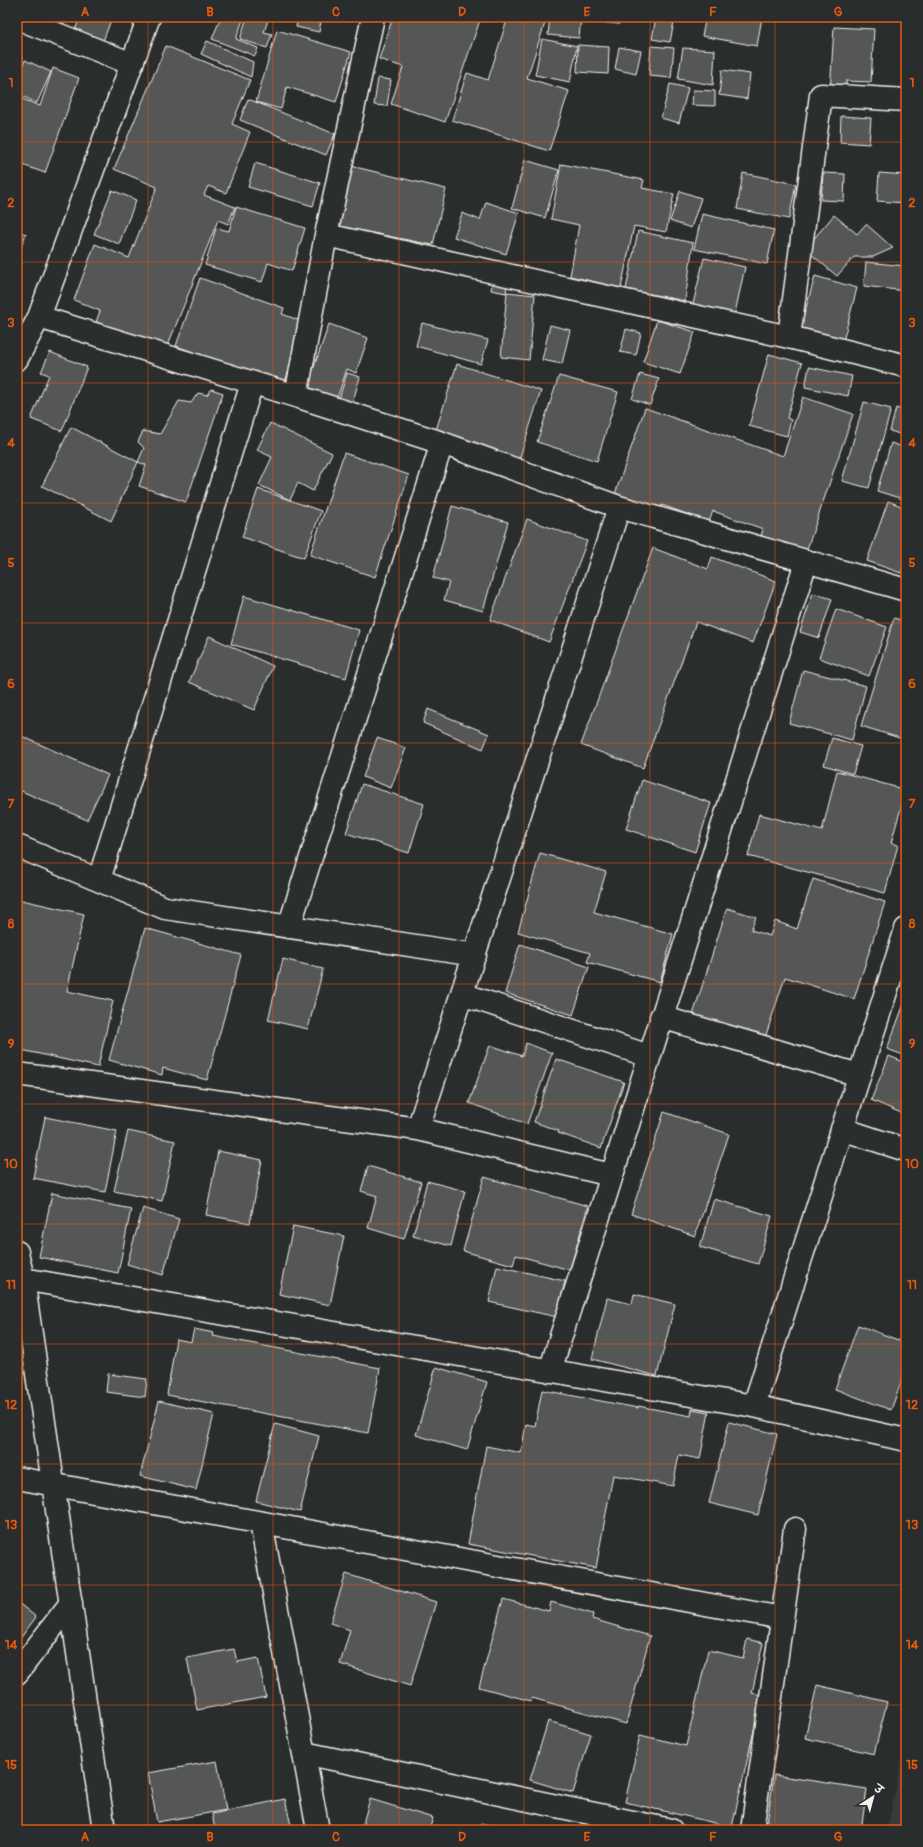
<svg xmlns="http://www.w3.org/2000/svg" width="923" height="1847" viewBox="0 0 923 1847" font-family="Pangolin,'Playpen Sans Deva',sans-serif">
	<rect width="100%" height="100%" fill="#2a2d2e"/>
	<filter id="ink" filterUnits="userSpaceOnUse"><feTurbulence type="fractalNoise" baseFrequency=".025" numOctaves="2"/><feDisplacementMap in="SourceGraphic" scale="8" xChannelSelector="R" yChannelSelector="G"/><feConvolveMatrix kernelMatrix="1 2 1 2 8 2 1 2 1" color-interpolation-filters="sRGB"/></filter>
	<g filter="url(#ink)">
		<path fill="#373a3a" d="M 906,1739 L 906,1830 L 887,1830 Z"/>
		<path fill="#555756" stroke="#f4f1e8" d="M 42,17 L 67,17 L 62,26 Z
			M 80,17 L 112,17 L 102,44 L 74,33 Z
			M 221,17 L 244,17 L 236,39 L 258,48 L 255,56 L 212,39 Z
			M 247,17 L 269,17 L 264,32 L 272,34 L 267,48 L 240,39 Z
			M 298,17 L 321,21 L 319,32 L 296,27 Z
			M 393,17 L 481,17 L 445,122 L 391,104 L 403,67 L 379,59 Z
			M 508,17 L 547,17 L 527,78 L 569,91 L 549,151 L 452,120 L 467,73 L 488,80 Z
			M 550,17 L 581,17 L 579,38 L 548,35 Z
			M 589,17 L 620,17 L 619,24 L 588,21 Z
			M 656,17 L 675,17 L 670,42 L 652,39 Z
			M 706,17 L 716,19 L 717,17 L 762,17 L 757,46 L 702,36 Z
			M 834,27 L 874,29 L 871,82 L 846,81 L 846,93 L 830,92 Z
			M 277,30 L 351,52 L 336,102 L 287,87 L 281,109 L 256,102 Z
			M 542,39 L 577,46 L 570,82 L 535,75 Z
			M 207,41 L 253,62 L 251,77 L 201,54 Z
			M 578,45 L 609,47 L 608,74 L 577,72 Z
			M 166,46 L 250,80 L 232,124 L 250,132 L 226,193 L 208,186 L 204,195 L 235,207 L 228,224 L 218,220 L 166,350 L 96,322 L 100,311 L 74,300 L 95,244 L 129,258 L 157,187 L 114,169 Z
			M 651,46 L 674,48 L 671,78 L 649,76 Z
			M 619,47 L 641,51 L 636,74 L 615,69 Z
			M 683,48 L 715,50 L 713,85 L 678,79 Z
			M 17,55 L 23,57 L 17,71 Z
			M 25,60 L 51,72 L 37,103 L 17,94 L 17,78 Z
			M 53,68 L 79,78 L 45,173 L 17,163 L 17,97 L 40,106 Z
			M 722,70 L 750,74 L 747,99 L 719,95 Z
			M 378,78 L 391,80 L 387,106 L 374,105 Z
			M 670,84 L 688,88 L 679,123 L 661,118 Z
			M 693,90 L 715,91 L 715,106 L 692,105 Z
			M 248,99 L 335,134 L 326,155 L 240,120 Z
			M 841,116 L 871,118 L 869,144 L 840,142 Z
			M 525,160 L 559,170 L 545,218 L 512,208 Z
			M 255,163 L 320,183 L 313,206 L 248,187 Z
			M 561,164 L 644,180 L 642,188 L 674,194 L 666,232 L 634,226 L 621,288 L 570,276 L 579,225 L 551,219 Z
			M 351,166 L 446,189 L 433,245 L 336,226 Z
			M 743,173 L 796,184 L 789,219 L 737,209 Z
			M 823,173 L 845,174 L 844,201 L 821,200 Z
			M 879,173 L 906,175 L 905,203 L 877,201 Z
			M 112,190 L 136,200 L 119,244 L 94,234 Z
			M 680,191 L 701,198 L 691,228 L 670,221 Z
			M 486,202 L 519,213 L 506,254 L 454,237 L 462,213 L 480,220 Z
			M 236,207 L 305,228 L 292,271 L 268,263 L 262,282 L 205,265 L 216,228 L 229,231 Z
			M 702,214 L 774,230 L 767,264 L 694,249 Z
			M 834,215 L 857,234 L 866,224 L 893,248 L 873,257 L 854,257 L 837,276 L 805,249 Z
			M 17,231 L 26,234 L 17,257 Z
			M 638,231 L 693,243 L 685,301 L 626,289 Z
			M 704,258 L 745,267 L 735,313 L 693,304 Z
			M 866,262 L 906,266 L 906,291 L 864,286 Z
			M 494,273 L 508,275 L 506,293 L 491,290 Z
			M 815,276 L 857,288 L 842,345 L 799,333 Z
			M 200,278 L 284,308 L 282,314 L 306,323 L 284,384 L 176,346 Z
			M 507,292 L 535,295 L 529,360 L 501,357 Z
			M 657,320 L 695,332 L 680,374 L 643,362 Z
			M 422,323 L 488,340 L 481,364 L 416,346 Z
			M 329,324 L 368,338 L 356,373 L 347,369 L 337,398 L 307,387 Z
			M 550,325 L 570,330 L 562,364 L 542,360 Z
			M 626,329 L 641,333 L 636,355 L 620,352 Z
			M 50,352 L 87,367 L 62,431 L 31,419 L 49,375 L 41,372 Z
			M 769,354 L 802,363 L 787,418 L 791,420 L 787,436 L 749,426 Z
			M 457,364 L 541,391 L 519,460 L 435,433 Z
			M 809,367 L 852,376 L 848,396 L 805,387 Z
			M 347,373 L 360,377 L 352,404 L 339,399 Z
			M 640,374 L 659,379 L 650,405 L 632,399 Z
			M 559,376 L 618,392 L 597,461 L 537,442 Z
			M 211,389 L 223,393 L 186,502 L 139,486 L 146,465 L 138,462 L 144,448 L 138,442 L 143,431 L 160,434 L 179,401 L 191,403 L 198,393 L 207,395 Z
			M 803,397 L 853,414 L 806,552 L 761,536 L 763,529 L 713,511 L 709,522 L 662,505 L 660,510 L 615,494 L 645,408 L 783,456 Z
			M 864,402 L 891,409 L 869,488 L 842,481 Z
			M 896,408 L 906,411 L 906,436 L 890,431 Z
			M 270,423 L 332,453 L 313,491 L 298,483 L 290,500 L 259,485 L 272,457 L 257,450 Z
			M 71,427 L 138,462 L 111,521 L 42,486 Z
			M 891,443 L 906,448 L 906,500 L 877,491 Z
			M 344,453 L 409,475 L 375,577 L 310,555 Z
			M 258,489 L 321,511 L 304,558 L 242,537 Z
			M 888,501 L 906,508 L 906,558 L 901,573 L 867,561 Z
			M 452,506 L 508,522 L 483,611 L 444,600 L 449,582 L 433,578 Z
			M 527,519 L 587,541 L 549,642 L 490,620 Z
			M 653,548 L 708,569 L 712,557 L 776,581 L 753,643 L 696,622 L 643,768 L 581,745 Z
			M 813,593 L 832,599 L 819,638 L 800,632 Z
			M 244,596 L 359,630 L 346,678 L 231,644 Z
			M 836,609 L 887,627 L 869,676 L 819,658 Z
			M 894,618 L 906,622 L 906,740 L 861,726 Z
			M 209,636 L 273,666 L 254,710 L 189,682 Z
			M 803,670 L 866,686 L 852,740 L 789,723 Z
			M 428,709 L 489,734 L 483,749 L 423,723 Z
			M 17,734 L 108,775 L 87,820 L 17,789 Z
			M 377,738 L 406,748 L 391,788 L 363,777 Z
			M 832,738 L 861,746 L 853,774 L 824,765 Z
			M 837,771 L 906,790 L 891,843 L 898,845 L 885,893 L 748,856 L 759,814 L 822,831 Z
			M 642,780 L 711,803 L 695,852 L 626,829 Z
			M 362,784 L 424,804 L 409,853 L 346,833 Z
			M 540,853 L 606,872 L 594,912 L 673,934 L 660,982 L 587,962 L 590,953 L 518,932 Z
			M 813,879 L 885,902 L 854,999 L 785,977 L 764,1041 L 692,1018 L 727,908 L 756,917 L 751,930 L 770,936 L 775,921 L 797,929 Z
			M 17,899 L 84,914 L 67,991 L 113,1001 L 98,1067 L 17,1049 L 18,1013 L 17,1013 Z
			M 145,928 L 241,955 L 207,1080 L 163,1068 L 162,1075 L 109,1060 Z
			M 520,944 L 589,967 L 573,1015 L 505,993 Z
			M 283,959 L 323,969 L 308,1029 L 268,1020 Z
			M 904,1004 L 906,1004 L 906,1056 L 887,1049 Z
			M 526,1043 L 552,1053 L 527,1124 L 469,1103 L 490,1045 L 522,1056 Z
			M 889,1056 L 906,1063 L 906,1115 L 871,1100 Z
			M 556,1059 L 624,1082 L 601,1148 L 558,1133 L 559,1131 L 534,1122 Z
			M 664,1112 L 729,1134 L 695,1236 L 631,1214 Z
			M 45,1117 L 117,1131 L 105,1192 L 33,1178 Z
			M 128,1131 L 175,1141 L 162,1201 L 114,1191 Z
			M 218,1151 L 262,1160 L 250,1223 L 206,1215 Z
			M 368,1166 L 421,1182 L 404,1239 L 368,1228 L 377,1196 L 361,1191 Z
			M 484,1177 L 588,1206 L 570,1270 L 516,1255 L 513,1265 L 463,1251 Z
			M 427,1181 L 465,1191 L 451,1246 L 413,1236 Z
			M 52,1193 L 131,1209 L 118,1273 L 39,1257 Z
			M 714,1199 L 772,1216 L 758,1264 L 700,1247 Z
			M 143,1208 L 179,1219 L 163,1275 L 127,1264 Z
			M 293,1226 L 344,1236 L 330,1305 L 279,1294 Z
			M 497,1266 L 565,1281 L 557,1317 L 489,1302 Z
			M 634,1294 L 675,1304 L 657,1376 L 592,1359 L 607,1298 L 632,1304 Z
			M 858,1325 L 906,1343 L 906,1368 L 891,1410 L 835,1389 Z
			M 194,1329 L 214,1333 L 213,1336 L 380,1368 L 368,1433 L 167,1395 L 176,1339 L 191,1342 Z
			M 436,1367 L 487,1382 L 467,1450 L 416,1435 Z
			M 108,1374 L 147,1379 L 145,1397 L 106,1392 Z
			M 542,1390 L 638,1408 L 638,1406 L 691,1416 L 692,1409 L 709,1412 L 700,1459 L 679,1455 L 673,1486 L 613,1475 L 596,1568 L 468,1544 L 486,1446 L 521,1453 L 526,1424 L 535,1426 Z
			M 159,1401 L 214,1414 L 196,1490 L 140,1476 Z
			M 729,1422 L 777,1434 L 758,1515 L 709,1503 Z
			M 275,1424 L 319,1436 L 300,1512 L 256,1501 Z
			M 346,1574 L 436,1602 L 410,1686 L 340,1664 L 350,1630 L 330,1623 Z
			M 503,1599 L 549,1611 L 551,1602 L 593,1614 L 592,1619 L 650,1636 L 626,1724 L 532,1698 L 531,1701 L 479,1687 Z
			M 17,1602 L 36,1617 L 17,1643 Z
			M 747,1639 L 763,1643 L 752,1693 L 762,1695 L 732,1827 L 625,1802 L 640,1735 L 686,1746 L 708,1650 L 743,1658 Z
			M 234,1649 L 237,1662 L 258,1658 L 266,1697 L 197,1710 L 187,1658 Z
			M 817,1685 L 887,1702 L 874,1754 L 805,1738 Z
			M 548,1721 L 591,1734 L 573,1793 L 530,1780 Z
			M 217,1761 L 226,1810 L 157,1822 L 148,1773 Z
			M 774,1775 L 867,1789 L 861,1830 L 766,1830 Z
			M 285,1799 L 292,1830 L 215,1830 L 212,1814 Z
			M 370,1799 L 433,1818 L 429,1830 L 361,1830 Z
			M 481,1823 L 509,1830 L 479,1830 Z"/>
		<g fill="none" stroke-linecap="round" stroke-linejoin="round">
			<defs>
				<path id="street" d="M 17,18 L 132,64
					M 906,100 L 821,95 L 789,337 L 906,366
					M 326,235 L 789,337
					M 39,317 L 296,396 L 442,443 L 619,507 L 906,590
					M 17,359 L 39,317 L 149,17
					M 296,396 L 326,235 L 373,17
					M 17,846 L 165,908 L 475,955
					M 99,880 L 252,383
					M 289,927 L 442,443
					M 462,994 L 649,1056
					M 661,1017 L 859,1075
					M 17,1074 L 418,1129
					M 842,1129 L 906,1150
					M 611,1175 L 418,1129 L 619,507
					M 17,1252 L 23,1279
					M 550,1371 L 806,562
					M 754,1406 L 906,929
					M 17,1478 L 782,1618
					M 261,1523 L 318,1830
					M 17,1673 L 71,1603
					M 304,1753 L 671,1830
					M 104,1830 L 23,1279 L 754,1406 L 906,1440
					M 752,1830 L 795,1529"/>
			</defs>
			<use href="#street" stroke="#f4f1e8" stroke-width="25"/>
			<use href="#street" stroke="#2a2d2e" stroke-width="22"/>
		</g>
	</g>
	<path fill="none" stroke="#e8590c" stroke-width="1" stroke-opacity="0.55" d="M 148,17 L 148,1830M 273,17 L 273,1830M 399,17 L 399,1830M 524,17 L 524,1830M 650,17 L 650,1830M 775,17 L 775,1830M 17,142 L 906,142M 17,262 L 906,262M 17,383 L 906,383M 17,503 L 906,503M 17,623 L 906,623M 17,743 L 906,743M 17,863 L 906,863M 17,984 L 906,984M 17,1104 L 906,1104M 17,1224 L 906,1224M 17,1344 L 906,1344M 17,1464 L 906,1464M 17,1585 L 906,1585M 17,1705 L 906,1705"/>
	<rect width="923" height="1847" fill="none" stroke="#2a2d2e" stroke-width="44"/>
	<g transform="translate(873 1797) rotate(36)" stroke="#2a2d2e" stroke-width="3" paint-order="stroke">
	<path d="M0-3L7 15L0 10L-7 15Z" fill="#f4f1e8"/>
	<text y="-6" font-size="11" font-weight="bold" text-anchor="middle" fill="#f4f1e8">उ</text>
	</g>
	<rect x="22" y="22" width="879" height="1803" fill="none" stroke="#e8590c" stroke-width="1.5"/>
	<g font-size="13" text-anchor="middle" font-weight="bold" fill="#e8590c">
		<text x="85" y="16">A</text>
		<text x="210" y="16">B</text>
		<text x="336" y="16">C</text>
		<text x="462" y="16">D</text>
		<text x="587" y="16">E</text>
		<text x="713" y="16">F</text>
		<text x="838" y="16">G</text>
		<text x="11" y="87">1</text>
		<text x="912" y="87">1</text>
		<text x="11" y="207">2</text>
		<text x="912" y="207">2</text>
		<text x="11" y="327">3</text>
		<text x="912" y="327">3</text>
		<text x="11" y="447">4</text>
		<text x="912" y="447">4</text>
		<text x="11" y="567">5</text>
		<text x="912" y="567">5</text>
		<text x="11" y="688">6</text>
		<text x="912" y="688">6</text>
		<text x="11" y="808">7</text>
		<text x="912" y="808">7</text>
		<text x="11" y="928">8</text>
		<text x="912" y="928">8</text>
		<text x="11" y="1048">9</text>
		<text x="912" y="1048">9</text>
		<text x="11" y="1168">10</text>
		<text x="912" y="1168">10</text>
		<text x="11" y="1289">11</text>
		<text x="912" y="1289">11</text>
		<text x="11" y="1409">12</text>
		<text x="912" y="1409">12</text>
		<text x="11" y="1529">13</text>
		<text x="912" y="1529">13</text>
		<text x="11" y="1649">14</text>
		<text x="912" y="1649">14</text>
		<text x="11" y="1769">15</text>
		<text x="912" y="1769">15</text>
		<text x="85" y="1841">A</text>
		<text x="210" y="1841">B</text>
		<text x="336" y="1841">C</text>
		<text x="462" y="1841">D</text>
		<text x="587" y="1841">E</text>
		<text x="713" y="1841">F</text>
		<text x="838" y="1841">G</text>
	</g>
</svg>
